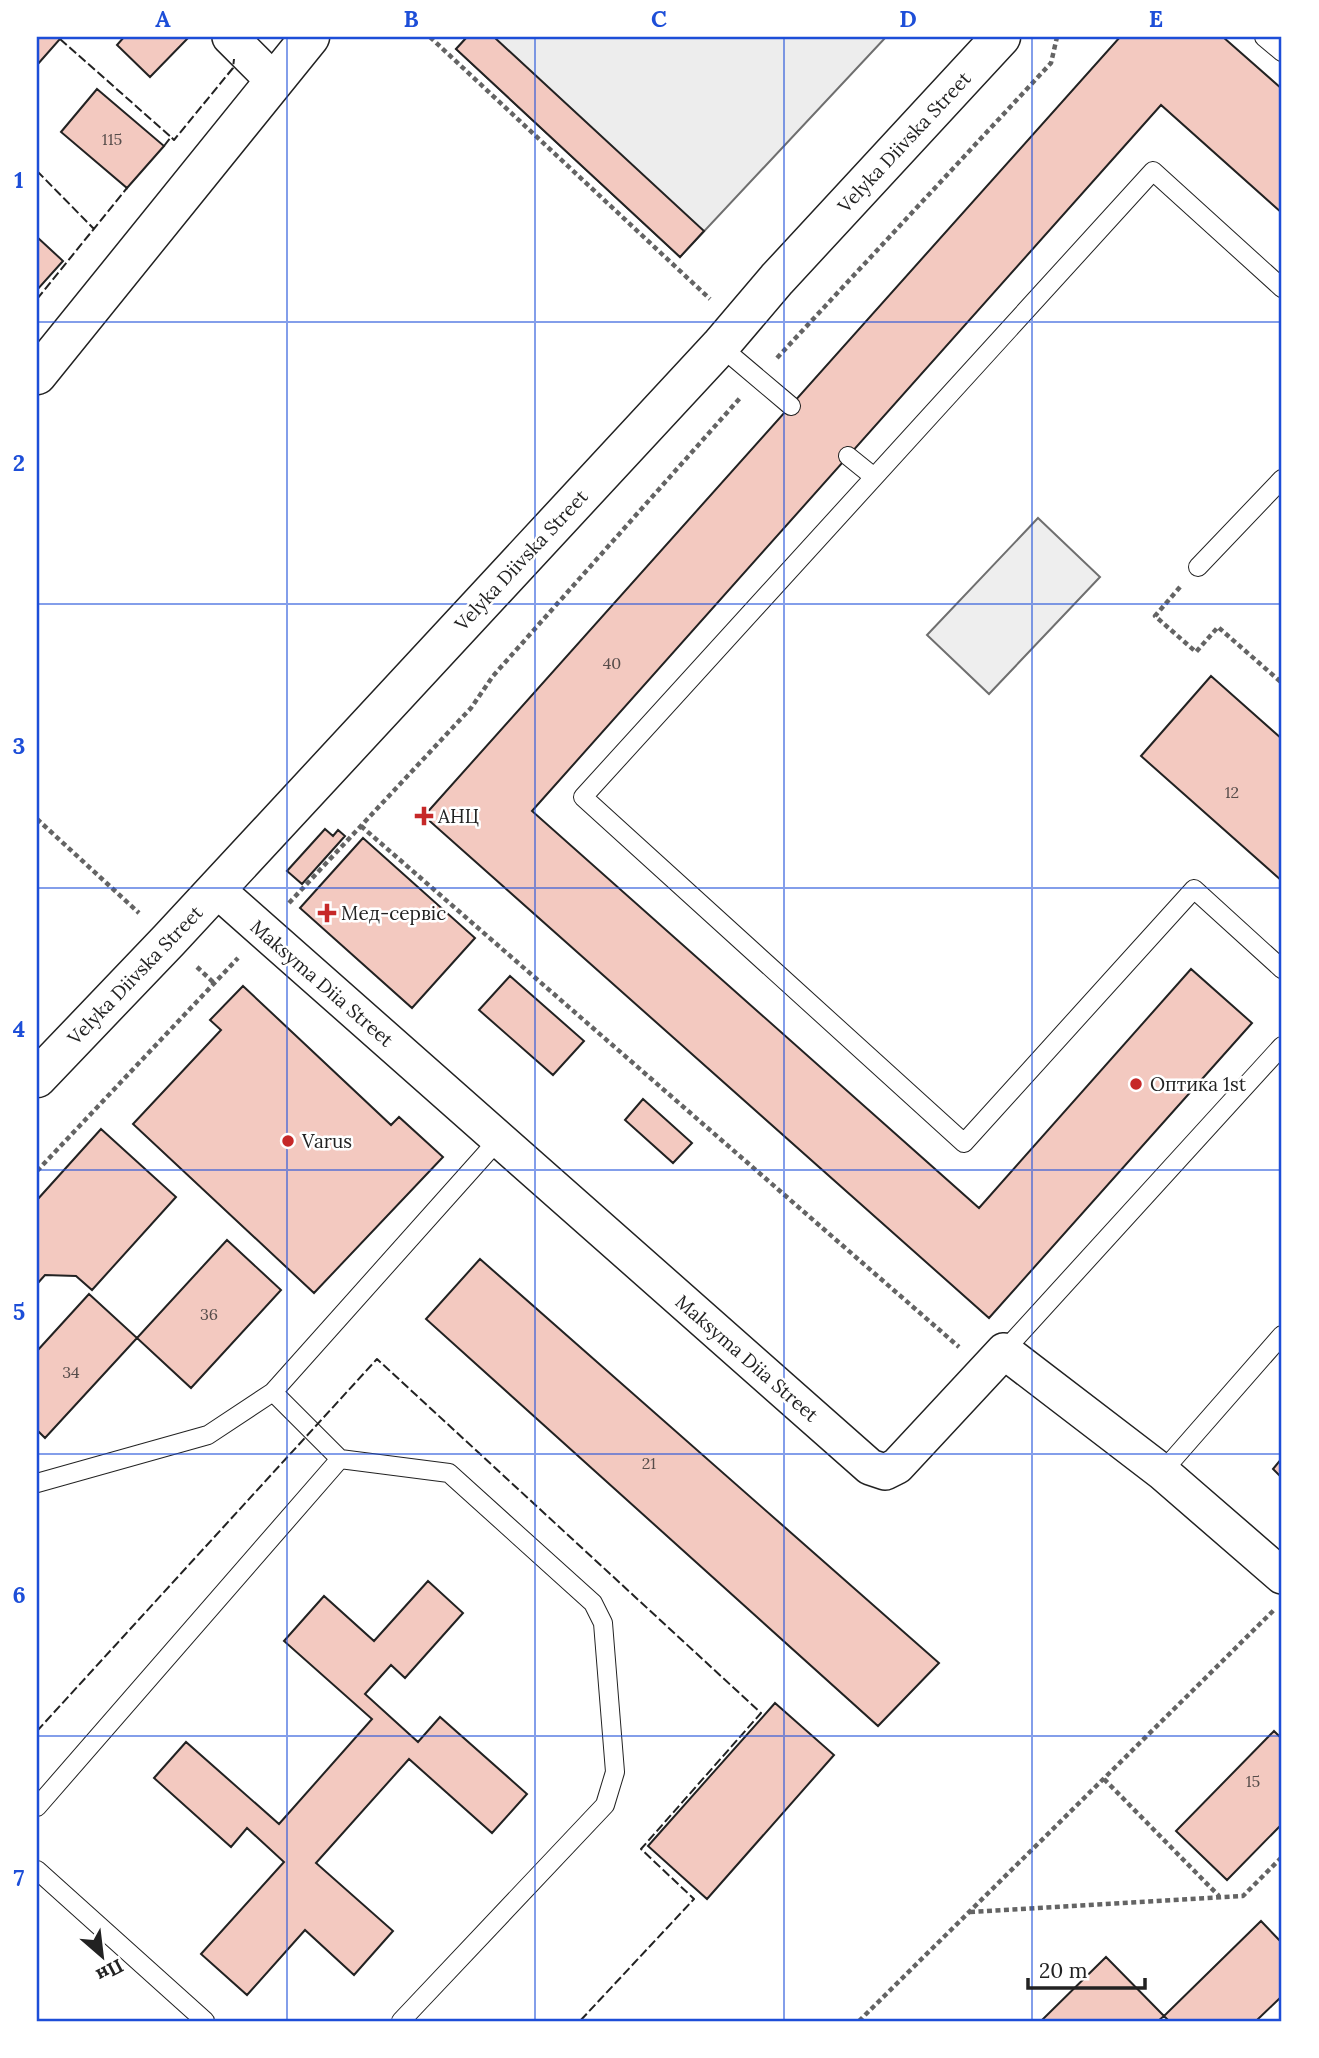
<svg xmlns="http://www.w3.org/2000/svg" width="1319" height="2058" viewBox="0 0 1319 2058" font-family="Lora,serif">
	<rect width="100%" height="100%" fill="#fff"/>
	<path fill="#eee" stroke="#6f6f6f" stroke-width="2" d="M 1038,518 L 1100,577 L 989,694 L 927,635 Z"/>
	<path fill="#ededed" stroke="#6f6f6f" stroke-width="2" d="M 467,37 L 886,37 L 680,257 L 456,49 Z"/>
	<path fill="#f3c9c0" stroke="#222" stroke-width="2" d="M 37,37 L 57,37 L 60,39 L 37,65 Z
		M 124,37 L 189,37 L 150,77 L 117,45 Z
		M 467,37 L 494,37 L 704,231 L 680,257 L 456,49 Z
		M 1120,37 L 1223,37 L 1282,89 L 1282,213 L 1161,105 L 532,811 L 979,1208 L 1191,969 L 1252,1023 L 989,1318 L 424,816 Z
		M 97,89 L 164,146 L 127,188 L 61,132 Z
		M 37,237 L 63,261 L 37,290 Z
		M 1211,676 L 1282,739 L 1282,881 L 1141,756 Z
		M 325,829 L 333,836 L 338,830 L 345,836 L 302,884 L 287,871 Z
		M 363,838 L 475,938 L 412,1008 L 300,908 Z
		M 510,976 L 584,1041 L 553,1075 L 479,1010 Z
		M 243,986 L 391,1125 L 399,1117 L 443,1157 L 314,1293 L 133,1124 L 221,1030 L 210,1020 Z
		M 643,1099 L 692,1143 L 673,1163 L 625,1120 Z
		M 101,1129 L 176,1197 L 92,1290 L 76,1276 L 45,1275 L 37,1284 L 37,1200 Z
		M 227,1240 L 281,1290 L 191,1388 L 137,1338 Z
		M 480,1259 L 939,1663 L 878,1726 L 426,1319 Z
		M 89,1294 L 137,1338 L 45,1438 L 37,1430 L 37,1351 Z
		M 1282,1458 L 1282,1478 L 1273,1469 Z
		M 428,1581 L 463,1613 L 405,1678 L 391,1665 L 365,1694 L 418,1742 L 440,1717 L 527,1794 L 492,1833 L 409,1759 L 316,1863 L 393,1931 L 354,1975 L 305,1930 L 247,1995 L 201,1954 L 284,1862 L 247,1828 L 231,1847 L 154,1778 L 186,1742 L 279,1824 L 372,1719 L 284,1641 L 324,1596 L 374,1641 Z
		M 775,1703 L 834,1755 L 707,1899 L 648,1846 Z
		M 1274,1731 L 1282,1739 L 1282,1824 L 1227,1880 L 1176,1831 Z
		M 1261,1921 L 1282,1943 L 1282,1996 L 1256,2021 L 1169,2021 L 1164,2016 Z
		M 1106,1957 L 1164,2016 L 1158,2021 L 1041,2021 Z"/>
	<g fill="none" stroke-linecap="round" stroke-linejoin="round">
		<defs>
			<path id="service" d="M 1264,37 L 1282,52
				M 1282,288 L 1153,171 L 583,797 L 964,1143 L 1194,889 L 1282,969
				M 720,346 L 791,406
				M 848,456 L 874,477
				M 1198,567 L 1282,479
				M 1004,1351 L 1282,1046
				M 273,1392 L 340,1459
				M 1162,1472 L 1282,1335
				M 37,1483 L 208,1435 L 273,1392 L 499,1139
				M 37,1807 L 340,1459 L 449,1473 L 593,1603 L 603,1623 L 615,1772 L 605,1805 L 401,2021
				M 37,1870 L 205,2021"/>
			<path id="minor" d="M 230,37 L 274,81
				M 216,889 L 870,1467 L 885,1472 L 897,1466 L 1004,1351 L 1162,1472 L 1282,1576"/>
			<path id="secondary" d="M 37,375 L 310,37
				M 37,1078 L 169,940 L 720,346 L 777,279 L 1001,37"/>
		</defs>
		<use href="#service" stroke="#222" stroke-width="20"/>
		<use href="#minor" stroke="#222" stroke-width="38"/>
		<use href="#secondary" stroke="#222" stroke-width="41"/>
		<path stroke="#646464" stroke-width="4.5" stroke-dasharray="5 3.5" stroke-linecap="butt" d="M 430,37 L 710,299
			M 777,358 L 1051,63 L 1057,37
			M 1180,587 L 1155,616 L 1196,652 L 1218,627 L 1282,683
			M 37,819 L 139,913
			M 361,826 L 959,1347
			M 289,903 L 471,708 L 493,676 L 740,398
			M 197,967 L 214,983
			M 37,1171 L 238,958
			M 1104,1779 L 1219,1896
			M 970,1912 L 1243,1896 L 1282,1857
			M 859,2021 L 1274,1610"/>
		<use href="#service" stroke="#fff" stroke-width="18"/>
		<use href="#minor" stroke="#fff" stroke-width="35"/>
		<use href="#secondary" stroke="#fff" stroke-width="38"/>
		<path stroke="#222" stroke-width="2" stroke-dasharray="9 3.5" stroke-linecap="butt" d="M 60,39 L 171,137
			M 164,146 L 171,137 L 174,140 L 233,68 L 234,59
			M 37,171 L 94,229
			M 37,299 L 127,188
			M 37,1731 L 377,1359 L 761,1713 L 641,1849 L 694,1899 L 580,2021"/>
	</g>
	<path fill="none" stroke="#1d4ed8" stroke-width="2" stroke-opacity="0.55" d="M 287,37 L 287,2021M 535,37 L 535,2021M 784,37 L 784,2021M 1032,37 L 1032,2021M 37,322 L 1282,322M 37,604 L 1282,604M 37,888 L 1282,888M 37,1170 L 1282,1170M 37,1454 L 1282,1454M 37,1736 L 1282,1736"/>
	<g fill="#c62828" stroke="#fff" stroke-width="2.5">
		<path d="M420.5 805.5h7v7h7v7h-7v7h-7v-7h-7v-7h7z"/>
		<path d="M323.5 902.5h7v7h7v7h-7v7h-7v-7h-7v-7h7z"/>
		<circle cx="1136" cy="1084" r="7"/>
		<circle cx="288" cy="1141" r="7"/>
	</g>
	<g text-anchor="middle" stroke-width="5" stroke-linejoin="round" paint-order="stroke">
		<g font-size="16" fill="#564c4a">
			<text x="112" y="145">115</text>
			<text x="612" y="669">40</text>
			<text x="1232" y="798">12</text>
			<text x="209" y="1320">36</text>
			<text x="71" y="1378">34</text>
			<text x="649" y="1469">21</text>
			<text x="1253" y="1787">15</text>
		</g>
		<g font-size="19" fill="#222" stroke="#fff">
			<text transform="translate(904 142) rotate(-47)" y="7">Velyka Diivska Street</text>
			<text transform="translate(521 560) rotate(-47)" y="7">Velyka Diivska Street</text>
			<text transform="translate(135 975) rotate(-46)" y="7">Velyka Diivska Street</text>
			<text transform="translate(322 983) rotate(41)" y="7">Maksyma Diia Street</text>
			<text transform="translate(747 1358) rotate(41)" y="7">Maksyma Diia Street</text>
		</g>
		<g font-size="19" fill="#222" stroke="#fff" text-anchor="start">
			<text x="438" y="823">АНЦ</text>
			<text x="341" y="920">Мед-сервіс</text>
			<text x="1150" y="1091">Оптика 1st</text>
			<text x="302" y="1148">Varus</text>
		</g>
	</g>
	<rect width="1319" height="2058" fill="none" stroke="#ffffff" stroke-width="77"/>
	<g transform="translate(102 1956) rotate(152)" stroke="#ffffff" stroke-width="5" paint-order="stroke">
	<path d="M0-5L12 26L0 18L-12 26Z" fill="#222222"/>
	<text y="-10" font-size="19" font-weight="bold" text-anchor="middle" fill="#222222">Пн</text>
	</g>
	<path d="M1028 1978v10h117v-10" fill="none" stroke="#222222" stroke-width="3.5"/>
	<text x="1039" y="1978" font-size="21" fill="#222222" stroke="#ffffff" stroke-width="5" paint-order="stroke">20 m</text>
	<rect x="38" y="38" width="1242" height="1982" fill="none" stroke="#1d4ed8" stroke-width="2.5"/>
	<g font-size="23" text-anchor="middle" font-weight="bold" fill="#1d4ed8">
		<text x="163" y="27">A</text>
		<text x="411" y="27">B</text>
		<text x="659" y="27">C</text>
		<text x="908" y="27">D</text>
		<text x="1156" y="27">E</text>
		<text x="19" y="188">1</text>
		<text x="19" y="471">2</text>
		<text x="19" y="754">3</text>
		<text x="19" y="1037">4</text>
		<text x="19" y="1320">5</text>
		<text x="19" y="1603">6</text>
		<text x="19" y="1886">7</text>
	</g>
</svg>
